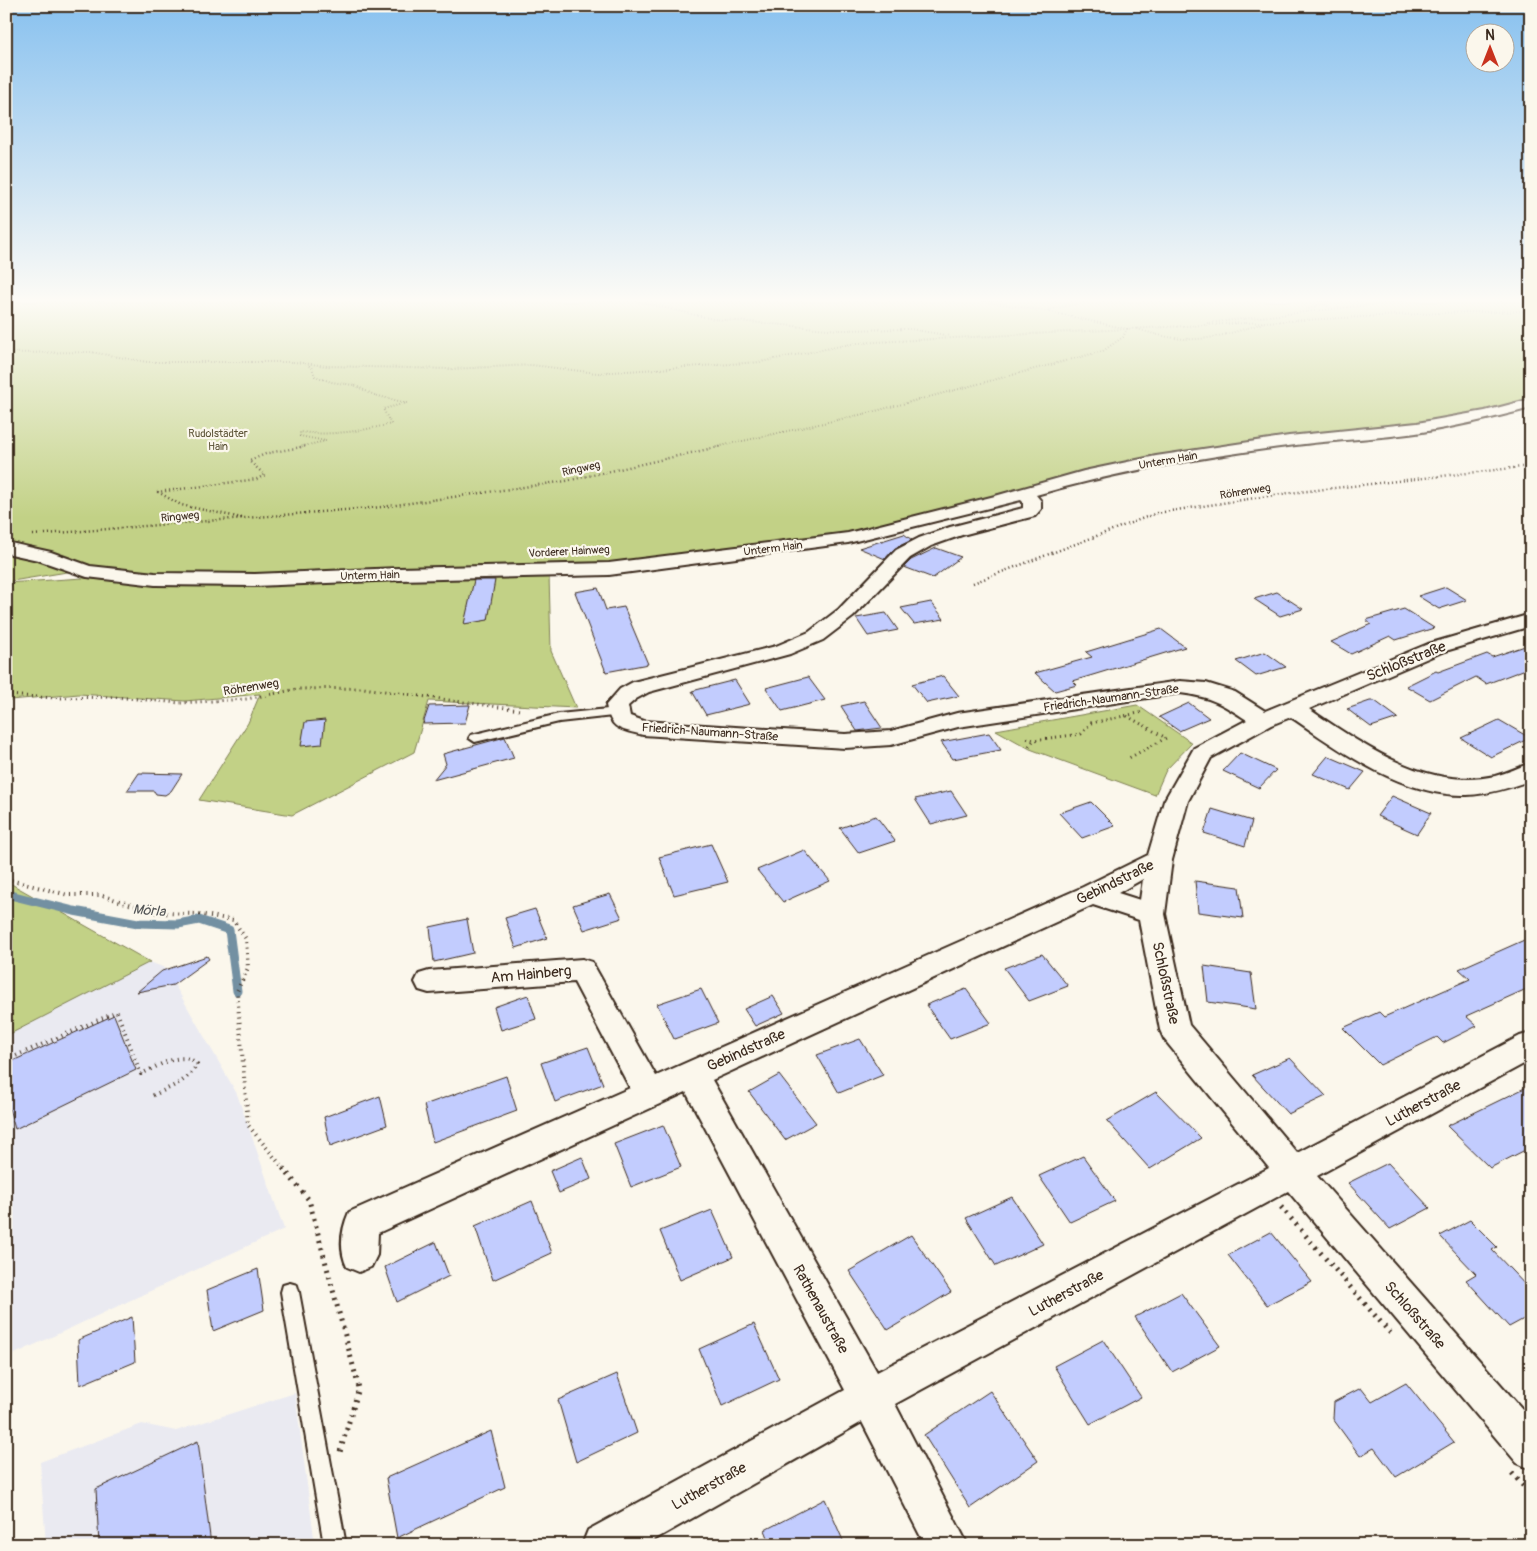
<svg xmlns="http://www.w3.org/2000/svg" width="1537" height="1551" viewBox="0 0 1537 1551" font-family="Pangolin,sans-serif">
	<rect width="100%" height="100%" fill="#fbf7ec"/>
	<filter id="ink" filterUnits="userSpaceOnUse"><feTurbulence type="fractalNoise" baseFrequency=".02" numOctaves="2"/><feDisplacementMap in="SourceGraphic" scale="10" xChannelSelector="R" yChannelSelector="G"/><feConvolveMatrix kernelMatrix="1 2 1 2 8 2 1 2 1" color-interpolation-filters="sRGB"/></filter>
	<g filter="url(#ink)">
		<path fill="#eaeaf1" d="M 150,962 L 165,968 L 237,1094 L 284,1229 L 6,1358 L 6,1036 Z
			M 295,1393 L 315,1545 L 46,1545 L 40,1462 L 142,1424 L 176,1431 Z"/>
		<path fill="#c2d186" stroke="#7e7e52" d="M 6,301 L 1531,301 L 1531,398 L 1487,412 L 1422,425 L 1183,454 L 1109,465 L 885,525 L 823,538 L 597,567 L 216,577 L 73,571 L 6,582 Z
			M 549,575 L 551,651 L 576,708 L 429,701 L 414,752 L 292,815 L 199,800 L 248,723 L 260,694 L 185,701 L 79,694 L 10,700 L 6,704 L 6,583 L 83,578 L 157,585 Z
			M 1137,705 L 1192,743 L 1166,770 L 1155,795 L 1030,749 L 996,730 Z
			M 6,881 L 150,962 L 6,1036 Z"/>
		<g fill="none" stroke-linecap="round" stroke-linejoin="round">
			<path stroke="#7390a2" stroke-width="9" d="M 6,894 L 74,911 L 138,923 L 178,924 L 199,920 L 229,930 L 237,991"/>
		</g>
		<path fill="#c2ccfe" stroke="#3b2a1e" d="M 904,534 L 912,540 L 895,548 L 885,559 L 859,548 Z
			M 936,548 L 961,557 L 933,578 L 904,567 L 911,560 Z
			M 474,580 L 495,580 L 488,620 L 464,624 Z
			M 1446,587 L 1467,600 L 1439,609 L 1418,596 Z
			M 598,588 L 606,610 L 624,607 L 648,664 L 606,672 L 575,592 Z
			M 1277,592 L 1303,609 L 1280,616 L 1254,599 Z
			M 931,602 L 944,619 L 914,624 L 901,608 Z
			M 1404,609 L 1434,628 L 1396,640 L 1390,636 L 1351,654 L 1331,642 L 1371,624 L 1366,620 Z
			M 886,613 L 898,630 L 868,636 L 856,618 Z
			M 1161,629 L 1185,647 L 1073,681 L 1077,685 L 1055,691 L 1035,673 L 1092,657 L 1086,652 Z
			M 1531,644 L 1531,667 L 1486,684 L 1476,677 L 1430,700 L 1406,686 L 1436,671 L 1438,672 L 1487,654 L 1492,657 Z
			M 1265,652 L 1286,667 L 1256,676 L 1236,661 Z
			M 943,676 L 959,696 L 927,703 L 912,684 Z
			M 808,677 L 825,700 L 782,711 L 766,688 Z
			M 735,680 L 750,704 L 706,715 L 692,691 Z
			M 864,701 L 882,728 L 857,731 L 841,706 Z
			M 1370,701 L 1375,701 L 1398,718 L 1371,727 L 1347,709 Z
			M 1189,703 L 1209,718 L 1179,731 L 1159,717 Z
			M 470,705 L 465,723 L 423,724 L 429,706 Z
			M 325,720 L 322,744 L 301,746 L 305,722 Z
			M 1499,720 L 1530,738 L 1491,757 L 1461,738 Z
			M 989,733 L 1001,750 L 953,759 L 941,742 Z
			M 505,737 L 514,758 L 433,780 L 446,764 L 443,754 Z
			M 1240,753 L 1276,770 L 1259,788 L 1223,771 Z
			M 1328,756 L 1365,772 L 1350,790 L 1313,774 Z
			M 139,773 L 182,774 L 171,791 L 165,795 L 156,794 L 154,791 L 127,791 Z
			M 951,791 L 967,815 L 931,824 L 915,799 Z
			M 1392,796 L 1431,813 L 1417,834 L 1377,816 Z
			M 1091,802 L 1115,826 L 1082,838 L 1059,813 Z
			M 1212,809 L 1252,821 L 1245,846 L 1204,833 Z
			M 876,816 L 895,841 L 859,853 L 840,828 Z
			M 711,844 L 728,882 L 674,895 L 659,857 Z
			M 804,850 L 830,881 L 783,902 L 757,870 Z
			M 1195,881 L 1239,887 L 1243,918 L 1198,912 Z
			M 610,894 L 622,918 L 584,930 L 573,905 Z
			M 535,909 L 547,938 L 516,948 L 505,918 Z
			M 467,919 L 473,953 L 434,962 L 430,927 Z
			M 1531,937 L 1531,987 L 1466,1016 L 1477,1026 L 1443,1043 L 1437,1037 L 1380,1065 L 1343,1028 L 1379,1012 L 1384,1017 L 1470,979 L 1459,969 Z
			M 1042,954 L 1068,986 L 1029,1001 L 1004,968 Z
			M 207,956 L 209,959 L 173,985 L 137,992 L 162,971 Z
			M 1204,966 L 1251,973 L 1256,1009 L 1208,1002 Z
			M 701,989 L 718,1023 L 674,1039 L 657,1004 Z
			M 966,989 L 991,1023 L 950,1039 L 926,1005 Z
			M 528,995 L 536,1019 L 501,1030 L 494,1007 Z
			M 773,996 L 784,1013 L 755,1026 L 744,1009 Z
			M 114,1015 L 136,1070 L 15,1129 L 6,1098 L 6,1064 Z
			M 860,1039 L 883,1075 L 839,1093 L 817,1055 Z
			M 588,1047 L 603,1084 L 555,1102 L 541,1063 Z
			M 1290,1058 L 1326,1096 L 1288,1114 L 1252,1075 Z
			M 779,1075 L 816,1123 L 785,1140 L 749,1092 Z
			M 506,1076 L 517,1111 L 433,1142 L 424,1105 Z
			M 1531,1085 L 1531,1147 L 1490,1168 L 1447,1126 Z
			M 1156,1092 L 1201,1138 L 1150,1169 L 1107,1121 Z
			M 380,1096 L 387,1125 L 330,1146 L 324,1117 Z
			M 663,1125 L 681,1167 L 631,1187 L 614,1144 Z
			M 1083,1156 L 1115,1201 L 1070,1222 L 1039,1176 Z
			M 582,1157 L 591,1179 L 559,1193 L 550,1171 Z
			M 1388,1163 L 1430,1208 L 1390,1229 L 1348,1183 Z
			M 1012,1197 L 1043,1244 L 996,1266 L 966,1218 Z
			M 532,1201 L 552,1253 L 493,1280 L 475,1226 Z
			M 712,1210 L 733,1257 L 680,1280 L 660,1231 Z
			M 1470,1220 L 1497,1247 L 1492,1250 L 1531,1291 L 1531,1315 L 1509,1327 L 1466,1280 L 1476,1274 L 1440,1236 Z
			M 1271,1232 L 1312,1282 L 1267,1305 L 1228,1255 Z
			M 911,1235 L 951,1292 L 888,1330 L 849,1271 Z
			M 436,1242 L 449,1276 L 397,1302 L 385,1267 Z
			M 258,1269 L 264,1310 L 213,1331 L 207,1290 Z
			M 1181,1293 L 1220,1346 L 1172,1372 L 1135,1317 Z
			M 132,1317 L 135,1362 L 80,1385 L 78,1340 Z
			M 754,1324 L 779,1379 L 722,1406 L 699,1349 Z
			M 1103,1340 L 1141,1397 L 1090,1424 L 1054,1366 Z
			M 617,1374 L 637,1433 L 576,1462 L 558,1400 Z
			M 1406,1383 L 1454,1442 L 1396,1477 L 1374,1448 L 1360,1456 L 1333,1419 L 1334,1402 L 1361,1388 L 1372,1402 Z
			M 990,1391 L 1038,1461 L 970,1508 L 924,1435 Z
			M 491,1431 L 505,1487 L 397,1538 L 386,1478 Z
			M 198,1441 L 211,1545 L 99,1545 L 96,1489 Z
			M 825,1499 L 845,1545 L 771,1545 L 765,1530 Z"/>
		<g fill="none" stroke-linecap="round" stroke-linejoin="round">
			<defs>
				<path id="service" d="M 618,708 L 624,712 L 622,715 L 559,722 L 475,742 L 469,738 L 471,735 L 559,714 Z
					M 290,1283 L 297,1285 L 299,1292 L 346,1545 L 324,1545 L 281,1292 L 283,1285 Z"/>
				<path id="minor" d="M 1531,399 L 1531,408 C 1493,418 1455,427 1416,433 C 1374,439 1331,440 1288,446 C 1203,457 1119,471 1036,495 L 1041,501 L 1041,509 L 1035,516 L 962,535 L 931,546 L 910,558 L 853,617 L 823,640 L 790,654 L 649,692 L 636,699 L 628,706 L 630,716 L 644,721 L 845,734 L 891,731 L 957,713 L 1180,681 L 1206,683 L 1235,692 L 1265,711 L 1428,644 L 1531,614 L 1531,626 L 1442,652 L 1309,709 C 1363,745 1426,791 1495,776 C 1507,773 1519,767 1531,763 L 1531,780 C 1510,788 1490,794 1467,795 C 1404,797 1340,751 1291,717 L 1271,725 L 1211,758 L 1188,801 L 1172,860 L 1165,914 L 1189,1025 L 1297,1153 L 1520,1036 L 1531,1033 L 1531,1060 L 1317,1176 L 1531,1419 L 1531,1469 L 1517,1463 L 1288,1191 L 895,1404 L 968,1545 L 925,1545 L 862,1422 L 645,1545 L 582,1545 L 588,1530 L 845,1390 L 686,1092 L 378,1233 L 377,1255 L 371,1267 L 359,1272 L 347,1267 C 339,1250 341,1230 349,1212 L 630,1088 L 574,982 L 429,993 L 419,990 L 415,982 L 419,974 L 429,971 L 582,959 L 592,962 L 656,1076 L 1083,887 L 1148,855 L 1164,801 L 1194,748 L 1247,720 C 1221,703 1211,697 1180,693 L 958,727 L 891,745 L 845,748 L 643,735 C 620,729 611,730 606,705 L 620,689 L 633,682 L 776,646 L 809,632 L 839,609 L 896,550 L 919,538 L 950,527 L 1023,508 L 1023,502 L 1021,500 L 848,543 L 609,575 L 399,580 L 255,586 L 155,585 L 87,577 L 38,560 L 6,553 L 6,542 L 51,552 L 90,566 L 155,573 L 255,574 L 399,568 L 609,563 L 848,533 L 995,496 L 1084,471 L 1156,456 L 1289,436 L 1417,423 L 1485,411 ZM 1143,879 L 1140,900 L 1118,893 ZM 1093,905 L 1139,920 L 1160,1030 L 1164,1039 L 1269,1168 L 877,1372 L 712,1080 Z"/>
			</defs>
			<use href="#service" stroke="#3b2a1e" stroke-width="4"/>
			<use href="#minor" stroke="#3b2a1e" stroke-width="4"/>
			<path stroke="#3b2a1e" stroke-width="2" stroke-dasharray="0.5 2.5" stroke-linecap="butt" d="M 636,301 L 713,319 L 841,330 L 911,329 L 950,336
				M 1320,301 L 1330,308
				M 1048,310 L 1091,301
				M 1306,310 L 1329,301
				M 1207,323 L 1404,301
				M 1137,329 C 1191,346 1211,340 1263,323
				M 6,353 L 91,352 L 147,362 L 295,362 L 327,366 L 451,369 L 532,365 L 597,373 L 760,362 L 856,343 L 1439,313 L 1531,311
				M 299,447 L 326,441 L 300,436 L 300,432 C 331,436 361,431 391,424 L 383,409 L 407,403 L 374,395 L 354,385 L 331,382 L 315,376 L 312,368 L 308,365
				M 716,447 L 868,413 L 1103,351 L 1123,337 L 1127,329 L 1046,311 L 982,301"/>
			<path stroke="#3b2a1e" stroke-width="2.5" stroke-dasharray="1 3" stroke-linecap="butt" d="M 242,518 L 181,505 L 158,492 L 257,479 L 265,475 L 249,461 L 268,453 L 307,446
				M 33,535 L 382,507 L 566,481 L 722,446
				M 973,583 L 1157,513 L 1281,494 L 1531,466"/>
			<path stroke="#3b2a1e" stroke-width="3" stroke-dasharray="1 4" stroke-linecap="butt" d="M 6,695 L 55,698 L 114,697 L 180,703 L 247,699 L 297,689 L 363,688 L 520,710
				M 1127,716 L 1166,738 L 1127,759
				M 1027,738 L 1034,740
				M 1029,746 L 1034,740 L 1081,734 L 1091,723 L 1143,712"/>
			<path stroke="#3b2a1e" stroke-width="4" stroke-dasharray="1 4.5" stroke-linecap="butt" d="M 6,879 L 68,895 L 100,895 L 158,913 L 199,914 L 233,920 L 246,939 L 248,968 L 237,991 L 248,1125 L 284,1169
				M 6,1060 L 117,1012 L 141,1074 C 157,1067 182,1049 197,1064 C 188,1083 167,1088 150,1097"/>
			<path stroke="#3b2a1e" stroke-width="5" stroke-dasharray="2 5.5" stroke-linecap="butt" d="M 283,1168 L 309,1200 L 359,1388 L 340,1452
				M 1281,1207 L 1391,1334
				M 1512,1473 L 1531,1495"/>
			<use href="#service" fill="#fbf7ec" fill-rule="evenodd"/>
			<use href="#minor" fill="#fbf7ec" fill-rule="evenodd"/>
		</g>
	</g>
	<linearGradient id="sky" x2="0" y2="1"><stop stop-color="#88c1ef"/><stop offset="0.58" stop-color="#fdfbf6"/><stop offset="1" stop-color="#fdfbf6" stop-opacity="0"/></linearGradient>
	<rect width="1537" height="518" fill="url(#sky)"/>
	<g text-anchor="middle" stroke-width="4.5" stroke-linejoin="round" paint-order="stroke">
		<g font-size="11" fill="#5d5438" stroke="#fbf7ec">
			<text x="218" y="437">Rudolstädter<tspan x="218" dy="13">Hain</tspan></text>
		</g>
		<g font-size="11" fill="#3b2a1e" stroke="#fbf7ec">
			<text transform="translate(1168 460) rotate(-10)" y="4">Unterm Hain</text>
			<text transform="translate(581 468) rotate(-12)" y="4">Ringweg</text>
			<text transform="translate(1245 491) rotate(-9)" y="4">Röhrenweg</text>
			<text transform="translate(180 516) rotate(-5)" y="4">Ringweg</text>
			<text transform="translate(773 548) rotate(-7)" y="4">Unterm Hain</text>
			<text transform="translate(569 551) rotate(-3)" y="4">Vorderer Hainweg</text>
			<text transform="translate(370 575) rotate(-2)" y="4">Unterm Hain</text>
		</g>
		<g font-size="12" fill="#3b2a1e" stroke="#fbf7ec">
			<text transform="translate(251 687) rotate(-9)" y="4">Röhrenweg</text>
			<text transform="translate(1111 698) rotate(-8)" y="4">Friedrich-Naumann-Straße</text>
			<text transform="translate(710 732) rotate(4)" y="4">Friedrich-Naumann-Straße</text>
		</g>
		<g font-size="14" font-style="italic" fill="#525455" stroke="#fbf7ec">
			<text transform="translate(149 910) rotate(4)" y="5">Mörla</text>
		</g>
		<g font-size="15" fill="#3b2a1e" stroke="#fbf7ec">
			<text transform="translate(1406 661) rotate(-22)" y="5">Schloßstraße</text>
			<text transform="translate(1115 882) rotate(-26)" y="5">Gebindstraße</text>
			<text transform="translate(531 974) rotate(-5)" y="5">Am Hainberg</text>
			<text transform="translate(1166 983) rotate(78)" y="5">Schloßstraße</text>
			<text transform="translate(746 1050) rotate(-24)" y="5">Gebindstraße</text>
			<text transform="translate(1423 1103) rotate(-28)" y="5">Lutherstraße</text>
			<text transform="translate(1066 1293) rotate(-28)" y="5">Lutherstraße</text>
			<text transform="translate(821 1309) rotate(61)" y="5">Rathenaustraße</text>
			<text transform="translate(1415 1315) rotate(49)" y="5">Schloßstraße</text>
			<text transform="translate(709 1486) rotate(-29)" y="5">Lutherstraße</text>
		</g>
	</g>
	<rect width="1537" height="1551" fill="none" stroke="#fbf7ec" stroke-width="25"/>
	<rect x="12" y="12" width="1512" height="1526" fill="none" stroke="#3b2a1e" stroke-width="2" filter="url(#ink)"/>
	<g transform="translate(1490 48)"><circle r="24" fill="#fbf7ec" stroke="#aea59a"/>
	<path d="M0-4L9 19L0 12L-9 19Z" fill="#c8321e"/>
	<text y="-8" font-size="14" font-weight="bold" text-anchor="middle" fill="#3b2a1e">N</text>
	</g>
</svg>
